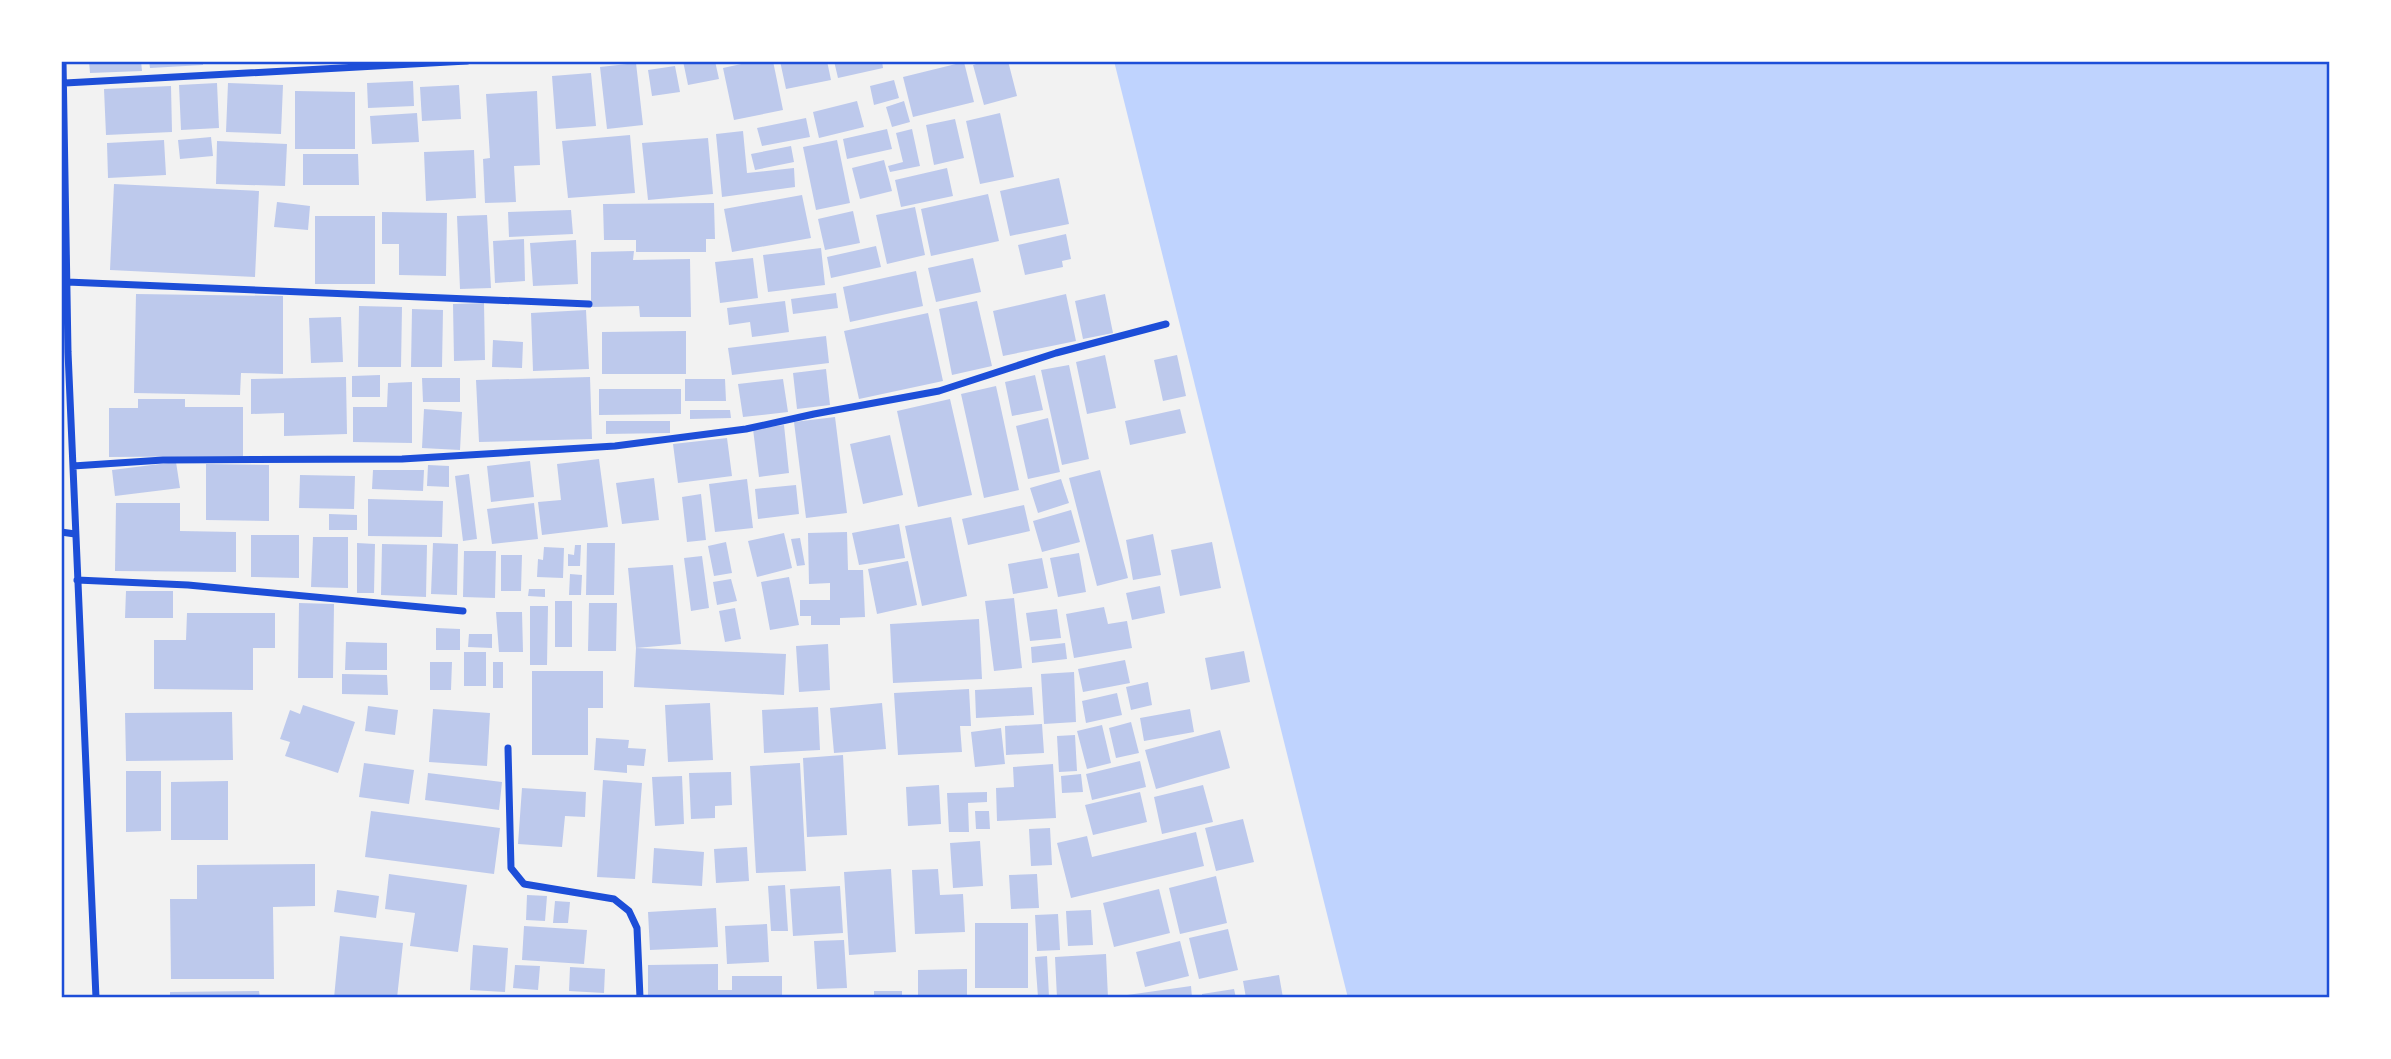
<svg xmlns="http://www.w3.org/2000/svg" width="2391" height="1059" viewBox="0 0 2391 1059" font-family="'Public Sans',sans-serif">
	<rect width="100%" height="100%" fill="#f2f2f2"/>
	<path fill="#bfd3fe" d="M 1114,61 L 2330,61 L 2330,998 L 1348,998 Z"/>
	<path fill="#bdc9ec" d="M 89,61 L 141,61 L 142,71 L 90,73 Z
		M 149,61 L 203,61 L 203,65 L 150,68 Z
		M 683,61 L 715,61 L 719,79 L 688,85 Z
		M 755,61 L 773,61 L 783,110 L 734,120 L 723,68 Z
		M 780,61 L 827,61 L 831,80 L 786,89 Z
		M 834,61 L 882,61 L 883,68 L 838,78 Z
		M 986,61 L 1008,61 L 1017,96 L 984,105 L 973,65 Z
		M 964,62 L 974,102 L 913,117 L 903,77 Z
		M 636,63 L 643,125 L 607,129 L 600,67 Z
		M 675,66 L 680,92 L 652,96 L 648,70 Z
		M 591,73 L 596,126 L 556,129 L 552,76 Z
		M 894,80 L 899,98 L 874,105 L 870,86 Z
		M 413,81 L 414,106 L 368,108 L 367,83 Z
		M 217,83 L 219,128 L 181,130 L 179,85 Z
		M 228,83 L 283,85 L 281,134 L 226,132 Z
		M 459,85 L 461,119 L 422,121 L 420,87 Z
		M 171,86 L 172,132 L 106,135 L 104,89 Z
		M 295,91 L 355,92 L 355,149 L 295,149 Z
		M 537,91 L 540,165 L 514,166 L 516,202 L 485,203 L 483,159 L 490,158 L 486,94 Z
		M 857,101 L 864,127 L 819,138 L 813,112 Z
		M 904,101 L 910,122 L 892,127 L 886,107 Z
		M 417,113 L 419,142 L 372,144 L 370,116 Z
		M 1000,113 L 1014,177 L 980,184 L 966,121 Z
		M 806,118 L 810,137 L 762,146 L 757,128 Z
		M 955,119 L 964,158 L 934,165 L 926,125 Z
		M 887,129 L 892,149 L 847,159 L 843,139 Z
		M 912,129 L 920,166 L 890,172 L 888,166 L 903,162 L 896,133 Z
		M 743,131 L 747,173 L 794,168 L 795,187 L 722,197 L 716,134 Z
		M 630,135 L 635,193 L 568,198 L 562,141 Z
		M 211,137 L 213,156 L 180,159 L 178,140 Z
		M 708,138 L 713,194 L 648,200 L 642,143 Z
		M 164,140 L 166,175 L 108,178 L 107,143 Z
		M 837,140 L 850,203 L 816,210 L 803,147 Z
		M 217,141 L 287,144 L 285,186 L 216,184 Z
		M 791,146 L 794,162 L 755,170 L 751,154 Z
		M 474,150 L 476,198 L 426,201 L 424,152 Z
		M 303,154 L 358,154 L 359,185 L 303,185 Z
		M 884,160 L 892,191 L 860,199 L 852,168 Z
		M 947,168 L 953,196 L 901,207 L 895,180 Z
		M 1059,178 L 1069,224 L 1010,236 L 1000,191 Z
		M 114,184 L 259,191 L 255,277 L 110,270 Z
		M 988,194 L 999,241 L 931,256 L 921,209 Z
		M 802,195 L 811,238 L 732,252 L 724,209 Z
		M 277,202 L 310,206 L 308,230 L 274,227 Z
		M 714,203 L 715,239 L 706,239 L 706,252 L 636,252 L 636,240 L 604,240 L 603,204 Z
		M 915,207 L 925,255 L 887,264 L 876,215 Z
		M 571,210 L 573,234 L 509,237 L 508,212 Z
		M 853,211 L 860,243 L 825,250 L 818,219 Z
		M 382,212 L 447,213 L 446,276 L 399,275 L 399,244 L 382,244 Z
		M 487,215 L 491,288 L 460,289 L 457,216 Z
		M 315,216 L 375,216 L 375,284 L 315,284 Z
		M 1066,234 L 1071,259 L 1062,261 L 1063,267 L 1025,275 L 1018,245 Z
		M 524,239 L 525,281 L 495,283 L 493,241 Z
		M 576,240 L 578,284 L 533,286 L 530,243 Z
		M 876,246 L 881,267 L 831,278 L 827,257 Z
		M 821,248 L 825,285 L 768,292 L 763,255 Z
		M 634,251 L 633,260 L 690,259 L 691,317 L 640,317 L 639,306 L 591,307 L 591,252 Z
		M 753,258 L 758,298 L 720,303 L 715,262 Z
		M 973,258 L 981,292 L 936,302 L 928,268 Z
		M 916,271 L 923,306 L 850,322 L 843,287 Z
		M 836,293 L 838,308 L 793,314 L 791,299 Z
		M 136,294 L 283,296 L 283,374 L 241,373 L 240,395 L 134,393 Z
		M 1066,294 L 1076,341 L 1003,356 L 993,311 Z
		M 1105,294 L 1113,333 L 1083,339 L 1075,301 Z
		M 785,301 L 789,332 L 752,337 L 750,322 L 729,325 L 727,308 Z
		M 977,301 L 992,366 L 952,375 L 939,309 Z
		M 484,303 L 485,360 L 454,361 L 453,304 Z
		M 359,306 L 402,307 L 401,367 L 358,367 Z
		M 412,309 L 443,310 L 442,367 L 411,367 Z
		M 586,310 L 589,369 L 533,371 L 531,313 Z
		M 928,313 L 943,381 L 859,399 L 844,331 Z
		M 341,317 L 343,362 L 311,363 L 309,318 Z
		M 686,331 L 686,374 L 602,374 L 602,332 Z
		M 826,336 L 829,363 L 732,375 L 728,348 Z
		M 493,340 L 523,342 L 522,368 L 492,367 Z
		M 1105,355 L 1116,408 L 1087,414 L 1076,362 Z
		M 1177,355 L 1186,396 L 1163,401 L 1154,360 Z
		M 1069,365 L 1089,459 L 1062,465 L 1041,370 Z
		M 826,369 L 830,405 L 797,409 L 793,373 Z
		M 380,375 L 380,397 L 352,397 L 352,376 Z
		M 1035,375 L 1043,410 L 1012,416 L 1005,382 Z
		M 346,377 L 347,434 L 284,436 L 284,413 L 251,414 L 251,379 Z
		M 590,377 L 592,439 L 479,442 L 476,380 Z
		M 422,378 L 460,378 L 460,402 L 423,402 Z
		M 685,379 L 725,379 L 726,401 L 685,401 Z
		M 783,379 L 788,412 L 743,417 L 738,384 Z
		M 412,382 L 412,443 L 353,442 L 353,407 L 387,407 L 388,383 Z
		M 996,386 L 1019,490 L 984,498 L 961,394 Z
		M 599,389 L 681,389 L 681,414 L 599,415 Z
		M 138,399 L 185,399 L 185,407 L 243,407 L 243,456 L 109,457 L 109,408 L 138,408 Z
		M 950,399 L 972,495 L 918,507 L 897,411 Z
		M 424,409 L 462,412 L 460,450 L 422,448 Z
		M 1180,409 L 1186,433 L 1130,445 L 1125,421 Z
		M 690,410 L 730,410 L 731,418 L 690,419 Z
		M 835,417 L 847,513 L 806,518 L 794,422 Z
		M 1048,418 L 1060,472 L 1028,479 L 1016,426 Z
		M 606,421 L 670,421 L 670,433 L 606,434 Z
		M 784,425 L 789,473 L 759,477 L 753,429 Z
		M 890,435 L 903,495 L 863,504 L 850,444 Z
		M 727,438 L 732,476 L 678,483 L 673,444 Z
		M 599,459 L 608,527 L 542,535 L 538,502 L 561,500 L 557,464 Z
		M 530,461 L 534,497 L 491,502 L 487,466 Z
		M 176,462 L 180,488 L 115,496 L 112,470 Z
		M 206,464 L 269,465 L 269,521 L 206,520 Z
		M 428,465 L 449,466 L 449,487 L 427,486 Z
		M 373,470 L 424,470 L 423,491 L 372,489 Z
		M 1100,470 L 1128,578 L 1097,586 L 1069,478 Z
		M 469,474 L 477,539 L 463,541 L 455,476 Z
		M 300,475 L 355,476 L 354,509 L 299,508 Z
		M 654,478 L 659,520 L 622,524 L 616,483 Z
		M 747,479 L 753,528 L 715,532 L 709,484 Z
		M 1061,479 L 1069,503 L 1038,513 L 1030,488 Z
		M 796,485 L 799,514 L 758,519 L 755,489 Z
		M 701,494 L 706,540 L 687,542 L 682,497 Z
		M 368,499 L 443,501 L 442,537 L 368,536 Z
		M 116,503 L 180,503 L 180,531 L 236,532 L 236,572 L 115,571 Z
		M 534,503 L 538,539 L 492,544 L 487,509 Z
		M 1024,505 L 1030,531 L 968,545 L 962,519 Z
		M 1071,510 L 1080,542 L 1042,552 L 1033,521 Z
		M 329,514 L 357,515 L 357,530 L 329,530 Z
		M 951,517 L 967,596 L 922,606 L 905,526 Z
		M 899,524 L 905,558 L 859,565 L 852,533 Z
		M 847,532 L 848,570 L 863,570 L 865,617 L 840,618 L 840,625 L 811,625 L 811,616 L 800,616 L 800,600 L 830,600 L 830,583 L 809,584 L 808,533 Z
		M 784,533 L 792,568 L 757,577 L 748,541 Z
		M 1153,534 L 1161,575 L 1133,580 L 1126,540 Z
		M 251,535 L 299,535 L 299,578 L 251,577 Z
		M 313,537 L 348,537 L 348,588 L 311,587 Z
		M 800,538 L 805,565 L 797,566 L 791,539 Z
		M 726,542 L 732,573 L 714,576 L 708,546 Z
		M 1212,542 L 1221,588 L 1180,596 L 1171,550 Z
		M 357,543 L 375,544 L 374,593 L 357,593 Z
		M 433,543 L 458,544 L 457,595 L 431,594 Z
		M 587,543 L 615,543 L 614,595 L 586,595 Z
		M 382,544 L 427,545 L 426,597 L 381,595 Z
		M 575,545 L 581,545 L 580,566 L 568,566 L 568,554 L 574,555 Z
		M 544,547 L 564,548 L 563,578 L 537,577 L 538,559 L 543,560 Z
		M 464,551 L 496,551 L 495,598 L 463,597 Z
		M 1079,553 L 1086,592 L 1058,597 L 1050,558 Z
		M 501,555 L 522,555 L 521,591 L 501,591 Z
		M 702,556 L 709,608 L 691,611 L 684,558 Z
		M 1042,558 L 1048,588 L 1013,594 L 1008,564 Z
		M 908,561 L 917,605 L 877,614 L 868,569 Z
		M 673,565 L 681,644 L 636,648 L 786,654 L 784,695 L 634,687 L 636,648 L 628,568 Z
		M 570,574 L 582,575 L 581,595 L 569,595 Z
		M 789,577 L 799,625 L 770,630 L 761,582 Z
		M 731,579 L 737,601 L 717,605 L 713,582 Z
		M 1160,586 L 1165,613 L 1132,620 L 1126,593 Z
		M 529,589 L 545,589 L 545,597 L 528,596 Z
		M 126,591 L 173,591 L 173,618 L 125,618 Z
		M 1014,598 L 1022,668 L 994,671 L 985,601 Z
		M 555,601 L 572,601 L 572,647 L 555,647 Z
		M 299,603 L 334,604 L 333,678 L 298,678 Z
		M 589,603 L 617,603 L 616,651 L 588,651 Z
		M 530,606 L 548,606 L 547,665 L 530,665 Z
		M 1104,607 L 1108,624 L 1127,621 L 1132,648 L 1074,658 L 1066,614 Z
		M 735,608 L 741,639 L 725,642 L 719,611 Z
		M 1057,609 L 1061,638 L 1030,641 L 1026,613 Z
		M 496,612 L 522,612 L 523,652 L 499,652 Z
		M 187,613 L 275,613 L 275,648 L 253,648 L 253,690 L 154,689 L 154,640 L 186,640 Z
		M 979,619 L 982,679 L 893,683 L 890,624 Z
		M 436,628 L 460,629 L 460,650 L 436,650 Z
		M 469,634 L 492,634 L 492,648 L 468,647 Z
		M 346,642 L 387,643 L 387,670 L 345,670 Z
		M 1065,643 L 1067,659 L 1032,663 L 1031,647 Z
		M 828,644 L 830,690 L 799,692 L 796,646 Z
		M 1244,651 L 1250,682 L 1211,690 L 1205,658 Z
		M 464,652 L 486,652 L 486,686 L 464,686 Z
		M 1125,660 L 1130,683 L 1083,692 L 1078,669 Z
		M 430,662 L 452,662 L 451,690 L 430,690 Z
		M 493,662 L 503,662 L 503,688 L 493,688 Z
		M 532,671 L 603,671 L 603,708 L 588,708 L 588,755 L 532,755 Z
		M 1074,672 L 1076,722 L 1044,724 L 1041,674 Z
		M 342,674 L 387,675 L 388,695 L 342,694 Z
		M 1148,682 L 1152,705 L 1131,710 L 1126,687 Z
		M 1032,687 L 1034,715 L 976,718 L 975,690 Z
		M 969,689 L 971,726 L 960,726 L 962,752 L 898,755 L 894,693 Z
		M 1117,693 L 1122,715 L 1086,723 L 1082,701 Z
		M 710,703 L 713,760 L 668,762 L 665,705 Z
		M 882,703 L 886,749 L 834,753 L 830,708 Z
		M 303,705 L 355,722 L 338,773 L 285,756 L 290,742 L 280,739 L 290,710 L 300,714 Z
		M 368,706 L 398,710 L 395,735 L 365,731 Z
		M 818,707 L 820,750 L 764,753 L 762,710 Z
		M 433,709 L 490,713 L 487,766 L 429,762 Z
		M 1190,709 L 1194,732 L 1144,741 L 1140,718 Z
		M 232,712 L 233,760 L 126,761 L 125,713 Z
		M 1131,722 L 1139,753 L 1116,758 L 1109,728 Z
		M 1042,724 L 1044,753 L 1006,755 L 1005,726 Z
		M 1102,725 L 1111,763 L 1087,769 L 1077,731 Z
		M 1001,728 L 1005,764 L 975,767 L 971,732 Z
		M 1220,730 L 1230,768 L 1156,789 L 1145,750 Z
		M 1075,735 L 1077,771 L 1059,772 L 1057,736 Z
		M 596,738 L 629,740 L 628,748 L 646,749 L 644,766 L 627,765 L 627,773 L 594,770 Z
		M 843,755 L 847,835 L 807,837 L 803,758 Z
		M 1140,761 L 1146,787 L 1092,800 L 1086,774 Z
		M 364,763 L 414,770 L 409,804 L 359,797 Z
		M 800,763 L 806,871 L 756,873 L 750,766 Z
		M 1053,764 L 1056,818 L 997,821 L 996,788 L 1014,787 L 1013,767 Z
		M 126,771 L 161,771 L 161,831 L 126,832 Z
		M 731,772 L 732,805 L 715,806 L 715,818 L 691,819 L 689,773 Z
		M 428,773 L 502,782 L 499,810 L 425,800 Z
		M 1081,774 L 1083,792 L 1062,793 L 1061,776 Z
		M 682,776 L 684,824 L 655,826 L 652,777 Z
		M 603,780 L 642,783 L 635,879 L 597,877 Z
		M 228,781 L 228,840 L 171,840 L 171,782 Z
		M 939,785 L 941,824 L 908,826 L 906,787 Z
		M 1203,785 L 1213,822 L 1162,834 L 1154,797 Z
		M 522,788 L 586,792 L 585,817 L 565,816 L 562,847 L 518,844 Z
		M 987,792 L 987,802 L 968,803 L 969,832 L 949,832 L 947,793 Z
		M 1140,792 L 1147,822 L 1093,835 L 1085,805 Z
		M 371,811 L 500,828 L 494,874 L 365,857 Z
		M 975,811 L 989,811 L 990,829 L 976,829 Z
		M 1243,819 L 1254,862 L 1216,871 L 1205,828 Z
		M 1050,828 L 1052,865 L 1031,866 L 1029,829 Z
		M 1196,832 L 1204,866 L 1071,898 L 1057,843 L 1087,836 L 1092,857 Z
		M 980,841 L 983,886 L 953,888 L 950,843 Z
		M 747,847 L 749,881 L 716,883 L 714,849 Z
		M 654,848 L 704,852 L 702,886 L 652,883 Z
		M 315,864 L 315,906 L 273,907 L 274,979 L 171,979 L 170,899 L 197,899 L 197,865 Z
		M 891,869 L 896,952 L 849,955 L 844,872 Z
		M 938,869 L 940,895 L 963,894 L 965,932 L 915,934 L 912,870 Z
		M 389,874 L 467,885 L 458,952 L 410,946 L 415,913 L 385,909 Z
		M 1037,874 L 1039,908 L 1011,909 L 1009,875 Z
		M 1216,876 L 1227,923 L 1180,934 L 1169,888 Z
		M 785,885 L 788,931 L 771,931 L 768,886 Z
		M 840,886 L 843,933 L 793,936 L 790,889 Z
		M 1159,889 L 1170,933 L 1114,947 L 1103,903 Z
		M 337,890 L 379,896 L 376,918 L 334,912 Z
		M 527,895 L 547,896 L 545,921 L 526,920 Z
		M 555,901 L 570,902 L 568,923 L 553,923 Z
		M 716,908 L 718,947 L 650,950 L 648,912 Z
		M 1091,910 L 1093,945 L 1068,946 L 1066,911 Z
		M 1058,914 L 1060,950 L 1037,951 L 1035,915 Z
		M 975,923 L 1028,923 L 1028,988 L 975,988 Z
		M 767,924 L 769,962 L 727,964 L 725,926 Z
		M 524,926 L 587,930 L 584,964 L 522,960 Z
		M 1228,929 L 1238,970 L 1199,979 L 1189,938 Z
		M 340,936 L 403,943 L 397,998 L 334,998 Z
		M 844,940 L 847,988 L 817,989 L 814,941 Z
		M 1180,941 L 1189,976 L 1145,987 L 1136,952 Z
		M 473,945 L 508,948 L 505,992 L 470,990 Z
		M 1106,954 L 1108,998 L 1057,998 L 1055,957 Z
		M 1047,956 L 1049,997 L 1038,997 L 1035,957 Z
		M 718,964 L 718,990 L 732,990 L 732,976 L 782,976 L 782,998 L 648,998 L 648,965 Z
		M 515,965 L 540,966 L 538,990 L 513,988 Z
		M 570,967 L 605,969 L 604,993 L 569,991 Z
		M 967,969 L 967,998 L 918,998 L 918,970 Z
		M 1279,975 L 1283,998 L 1246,998 L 1243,981 Z
		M 1191,986 L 1192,998 L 1120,998 L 1120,996 Z
		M 1234,989 L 1236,998 L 1202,998 L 1202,994 Z
		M 259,991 L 260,998 L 170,998 L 170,992 Z
		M 874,991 L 902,991 L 902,998 L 874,998 Z"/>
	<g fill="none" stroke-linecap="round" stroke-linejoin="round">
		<path stroke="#1d4ed8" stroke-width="7" d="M 63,61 L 68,352 L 96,998
			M 65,83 L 467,61
			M 67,282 L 589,304
			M 73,466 L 163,460 L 402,459 L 615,446 L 746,429 L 814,414 L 939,391 L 1056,353 L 1166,324
			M 61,532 L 75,534
			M 77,580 L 188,585 L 463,611
			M 508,748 L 511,868 L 524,884 L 614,899 L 629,911 L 637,928 L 640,998"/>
	</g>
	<rect width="2391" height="1059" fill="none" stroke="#ffffff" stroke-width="126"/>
	<rect x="63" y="63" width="2265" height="933" fill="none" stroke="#1d4ed8" stroke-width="2.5"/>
</svg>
